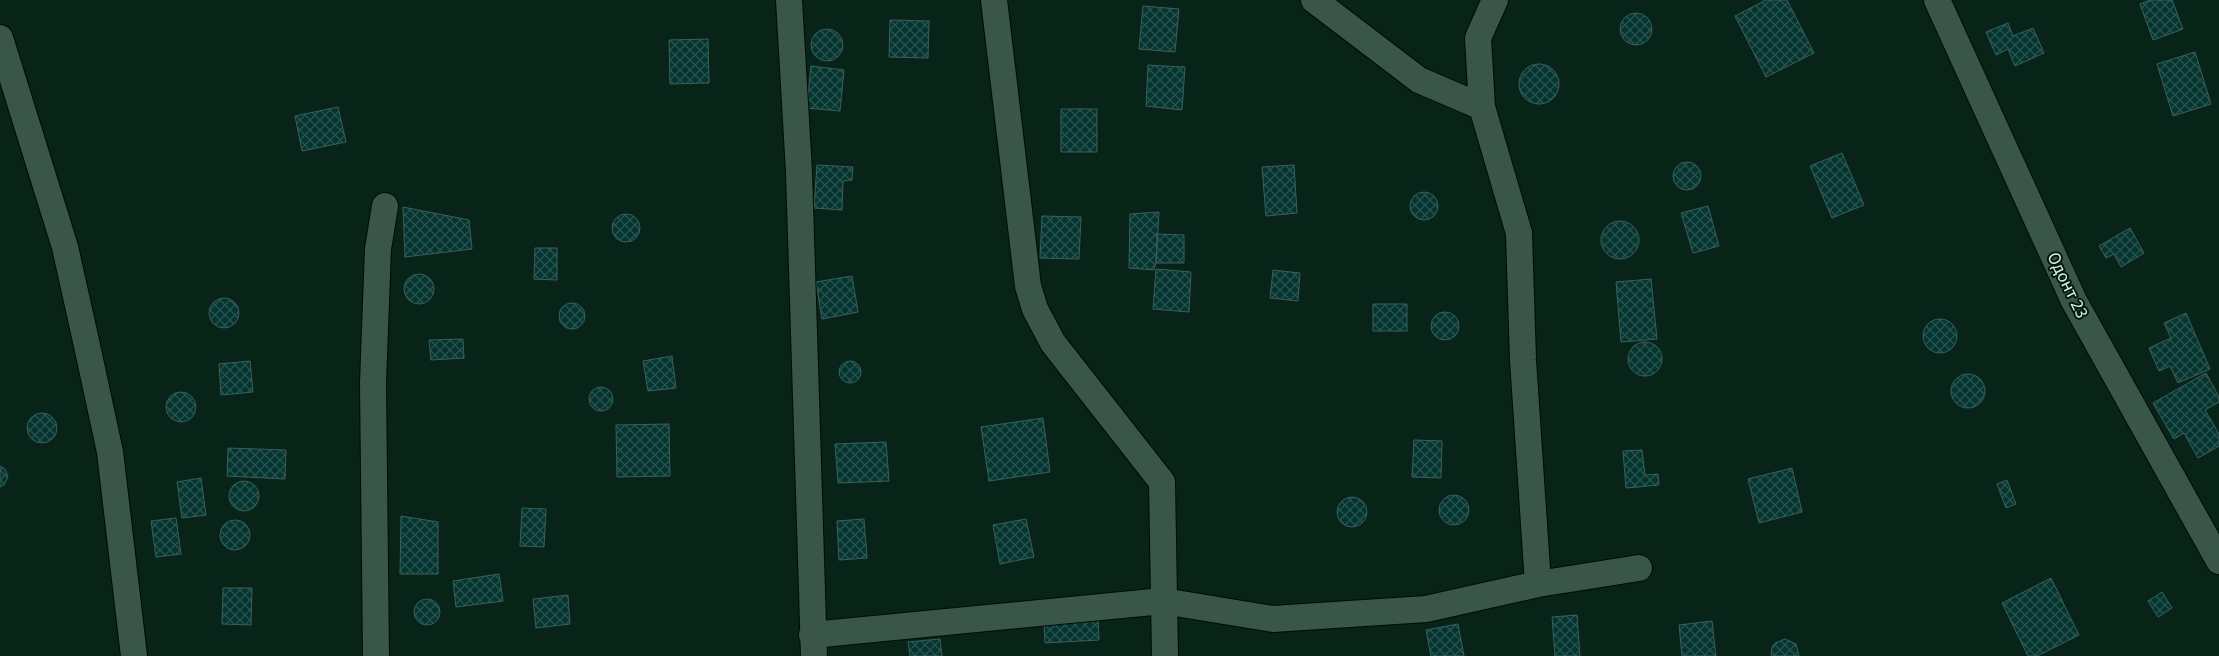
<svg xmlns="http://www.w3.org/2000/svg" width="2219" height="656" viewBox="0 0 2219 656" font-family="'Source Sans 3',sans-serif">
	<defs>
		<pattern id="building-cross-hatch" width="8" height="8" patternUnits="userSpaceOnUse" patternTransform="scale(1.25)"><rect width="8" height="8" fill="#053531"/><path d="M0 0l8 8M0 8l8-8" fill="none" stroke="#29534f"/></pattern>
	</defs>
	<rect width="100%" height="100%" fill="#082418"/>
	<path fill="url(#building-cross-hatch)" stroke="#3c5f5a" d="M 1766,0 L 1787,0 L 1814,53 L 1766,77 L 1735,16 Z
		M 2150,0 L 2172,0 L 2183,29 L 2153,40 L 2140,4 Z
		M 1143,6 L 1179,9 L 1175,52 L 1139,49 Z
		M1620 29a16 16 0 1 1 32 0a16 16 0 1 1-32 0Z
		M 890,20 L 929,21 L 928,58 L 889,57 Z
		M 2008,23 L 2013,36 L 2033,28 L 2044,53 L 2015,66 L 2008,49 L 1996,55 L 1986,32 Z
		M811 45a16 16 0 1 1 32 0a16 16 0 1 1-32 0Z
		M 708,39 L 709,83 L 670,84 L 669,40 Z
		M 2195,52 L 2211,104 L 2173,116 L 2157,64 Z
		M1519 84a20 20 0 1 1 40 0a20 20 0 1 1-40 0Z
		M 1148,65 L 1185,67 L 1182,110 L 1146,106 Z
		M 811,66 L 844,70 L 840,111 L 807,108 Z
		M 338,107 L 346,142 L 302,151 L 295,116 Z
		M 1061,109 L 1097,109 L 1097,152 L 1061,152 Z
		M 1842,153 L 1864,205 L 1832,218 L 1810,166 Z
		M1673 176a14 14 0 1 1 28 0a14 14 0 1 1-28 0Z
		M 817,165 L 853,167 L 852,180 L 843,181 L 842,210 L 814,208 Z
		M 1294,165 L 1297,213 L 1266,216 L 1262,167 Z
		M1410 206a14 14 0 1 1 28 0a14 14 0 1 1-28 0Z
		M 1708,206 L 1719,246 L 1693,253 L 1681,213 Z
		M 403,207 L 469,220 L 472,249 L 405,257 Z
		M 1159,212 L 1156,263 L 1154,270 L 1129,268 L 1130,214 Z
		M612 228a14 14 0 1 1 28 0a14 14 0 1 1-28 0Z
		M 1042,216 L 1081,217 L 1079,259 L 1040,258 Z
		M1601 240a19 19 0 1 1 38 0a19 19 0 1 1-38 0Z
		M 2130,228 L 2144,253 L 2121,267 L 2114,254 L 2106,258 L 2099,246 Z
		M 1157,234 L 1184,235 L 1184,263 L 1156,263 Z
		M 535,248 L 557,248 L 557,280 L 534,279 Z
		M 1156,269 L 1191,272 L 1189,312 L 1153,309 Z
		M 1273,270 L 1300,273 L 1298,301 L 1270,298 Z
		M404 289a15 15 0 1 1 30 0a15 15 0 1 1-30 0Z
		M 852,276 L 858,312 L 822,319 L 816,282 Z
		M 1651,279 L 1657,339 L 1621,342 L 1616,282 Z
		M209 313a15 15 0 1 1 30 0a15 15 0 1 1-30 0Z
		M559 316a13 13 0 1 1 26 0a13 13 0 1 1-26 0Z
		M 1373,304 L 1407,304 L 1407,331 L 1373,331 Z
		M1431 326a14 14 0 1 1 28 0a14 14 0 1 1-28 0Z
		M 2186,313 L 2210,369 L 2178,383 L 2170,366 L 2159,371 L 2149,348 L 2171,338 L 2164,323 Z
		M1923 336a17 17 0 1 1 34 0a17 17 0 1 1-34 0Z
		M 463,339 L 464,358 L 431,360 L 429,340 Z
		M1628 359a17 17 0 1 1 34 0a17 17 0 1 1-34 0Z
		M 672,356 L 676,388 L 648,391 L 643,361 Z
		M 250,361 L 253,392 L 221,395 L 219,364 Z
		M839 372a11 11 0 1 1 22 0a11 11 0 1 1-22 0Z
		M 2206,373 L 2219,397 L 2219,402 L 2205,410 L 2219,434 L 2219,446 L 2198,458 L 2184,433 L 2174,439 L 2153,403 Z
		M1951 391a17 17 0 1 1 34 0a17 17 0 1 1-34 0Z
		M589 399a12 12 0 1 1 24 0a12 12 0 1 1-24 0Z
		M166 407a15 15 0 1 1 30 0a15 15 0 1 1-30 0Z
		M27 428a15 15 0 1 1 30 0a15 15 0 1 1-30 0Z
		M 1043,418 L 1050,472 L 989,481 L 981,427 Z
		M 669,424 L 670,476 L 617,477 L 616,425 Z
		M 1414,440 L 1442,441 L 1441,478 L 1412,477 Z
		M 886,442 L 889,481 L 838,483 L 835,444 Z
		M 228,448 L 286,450 L 285,479 L 227,476 Z
		M 1642,450 L 1645,475 L 1658,474 L 1659,485 L 1626,488 L 1623,451 Z
		M 0,466 L 5,469 L 8,477 L 4,485 L 0,487 Z
		M 1792,468 L 1802,512 L 1759,523 L 1748,479 Z
		M 201,478 L 206,515 L 182,518 L 177,482 Z
		M 2007,480 L 2016,504 L 2006,508 L 1997,484 Z
		M229 496a15 15 0 1 1 30 0a15 15 0 1 1-30 0Z
		M1439 510a15 15 0 1 1 30 0a15 15 0 1 1-30 0Z
		M1337 512a15 15 0 1 1 30 0a15 15 0 1 1-30 0Z
		M 522,508 L 546,509 L 544,547 L 520,546 Z
		M 401,516 L 438,522 L 438,574 L 400,574 Z
		M 176,518 L 181,554 L 156,557 L 151,521 Z
		M 864,519 L 867,558 L 839,560 L 837,521 Z
		M 1026,519 L 1034,557 L 1000,564 L 993,525 Z
		M220 535a15 15 0 1 1 30 0a15 15 0 1 1-30 0Z
		M 499,574 L 503,601 L 456,607 L 453,581 Z
		M 2051,578 L 2079,635 L 2037,656 L 2028,656 L 2002,603 Z
		M 223,588 L 252,588 L 251,625 L 222,624 Z
		M 2162,592 L 2172,608 L 2158,617 L 2148,601 Z
		M 568,595 L 570,624 L 536,628 L 533,599 Z
		M414 612a13 13 0 1 1 26 0a13 13 0 1 1-26 0Z
		M 1577,615 L 1580,656 L 1555,656 L 1552,617 Z
		M 1098,618 L 1099,640 L 1045,643 L 1044,621 Z
		M 1712,621 L 1716,656 L 1682,656 L 1679,625 Z
		M 1458,624 L 1464,656 L 1431,656 L 1426,630 Z
		M 940,639 L 942,656 L 910,656 L 908,642 Z
		M 1785,639 L 1796,644 L 1799,656 L 1771,656 L 1772,647 L 1775,643 Z"/>
	<g fill="none" stroke-linecap="round" stroke-linejoin="round">
		<defs>
			<path id="minor" d="M 789,0 L 799,172 L 814,656
				M 994,0 L 1028,286 L 1035,309 L 1053,343 L 1162,482 L 1165,656
				M 1314,0 L 1419,80 L 1482,107 L 1519,233 L 1523,360 L 1538,584
				M 1937,0 L 2074,301 L 2219,561
				M 0,38 L 65,247 L 86,341 L 110,452 L 134,656
				M 1482,107 L 1478,38 L 1495,0
				M 812,635 L 1163,601 L 1273,619 L 1426,609 L 1538,584 L 1639,568
				M 376,656 L 373,383 L 378,249 L 385,206"/>
		</defs>
		<use href="#minor" stroke="#000d04" stroke-width="28"/>
		<use href="#minor" stroke="#3a5648" stroke-width="26"/>
	</g>
	<g text-anchor="middle" stroke-width="4" stroke-linejoin="round" paint-order="stroke">
		<g font-size="18" fill="#e0f0e7" stroke="#011a0f">
			<text transform="translate(2068 285) rotate(64)" y="6">Одонт 23</text>
		</g>
	</g>
</svg>
